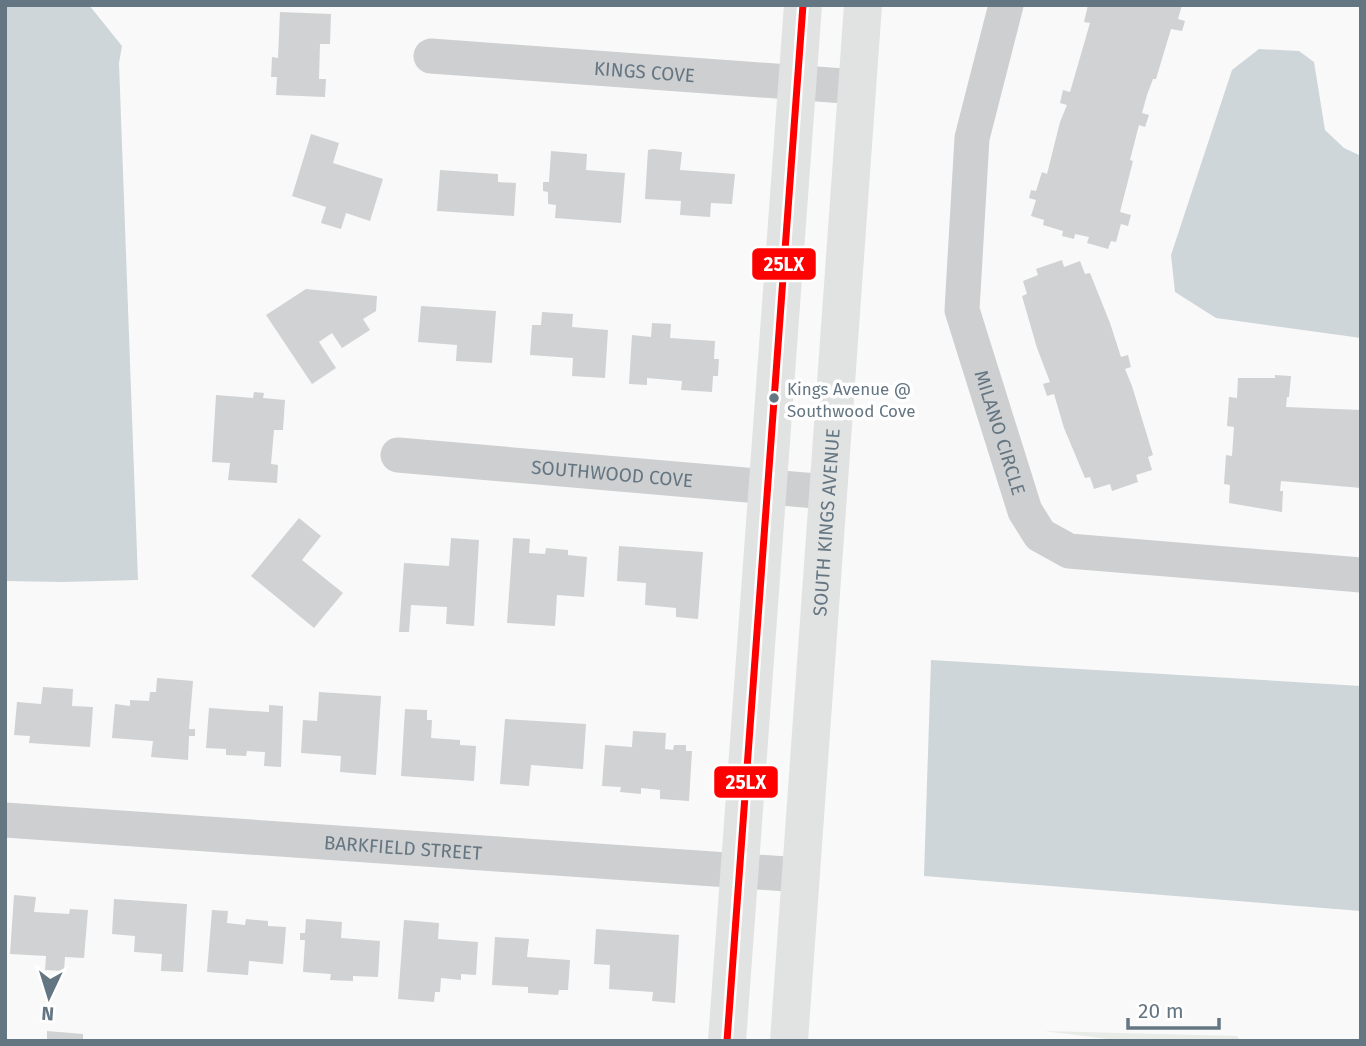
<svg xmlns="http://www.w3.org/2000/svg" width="1366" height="1046" viewBox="0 0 1366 1046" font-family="'Fira Sans',sans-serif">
	<rect width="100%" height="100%" fill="#f9f9f9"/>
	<path fill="#e8ebe6" d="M 1044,1031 L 1237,1036 L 1240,1041 L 1124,1041 Z"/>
	<path fill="#ced6d9" d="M 5,5 L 89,5 L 122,46 L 119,63 L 138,580 L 63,582 L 5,581 Z
		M 1259,49 L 1299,51 L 1314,62 L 1325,130 L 1344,148 L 1361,156 L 1361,338 L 1216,318 L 1175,292 L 1171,255 L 1232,70 Z
		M 931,660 L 1361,686 L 1361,911 L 924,876 Z"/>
	<path fill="#d0d2d3" d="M 1088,5 L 1182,5 L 1178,19 L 1185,21 L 1182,31 L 1171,29 L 1156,79 L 1153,79 L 1147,95 L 1142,113 L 1149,115 L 1145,127 L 1139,125 L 1130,160 L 1133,161 L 1120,212 L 1131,215 L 1128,226 L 1121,224 L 1116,242 L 1111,241 L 1108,249 L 1087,243 L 1089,237 L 1075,234 L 1074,239 L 1062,236 L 1063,231 L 1043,225 L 1044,220 L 1031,216 L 1036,200 L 1029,198 L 1031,190 L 1036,191 L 1042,172 L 1047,174 L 1060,122 L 1067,105 L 1060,103 L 1063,90 L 1070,92 L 1090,23 L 1084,22 Z
		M 280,12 L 331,14 L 330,44 L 320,44 L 319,79 L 326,79 L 325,97 L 276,95 L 277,77 L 271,77 L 272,57 L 278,58 Z
		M 311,134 L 339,143 L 333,163 L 383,179 L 370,221 L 346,213 L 341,229 L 321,223 L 326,207 L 292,196 Z
		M 653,149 L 682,152 L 680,170 L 735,174 L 732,204 L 711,203 L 710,217 L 680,215 L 681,201 L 645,199 L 648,150 Z
		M 551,151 L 587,154 L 586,170 L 625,173 L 621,223 L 555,218 L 556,205 L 548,204 L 548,192 L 543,191 L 543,182 L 549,182 Z
		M 440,170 L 498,174 L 498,182 L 516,183 L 514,216 L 437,211 Z
		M 1062,260 L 1064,267 L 1080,261 L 1085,274 L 1090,273 L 1110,323 L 1121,357 L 1128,355 L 1131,367 L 1125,369 L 1132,386 L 1153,455 L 1148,457 L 1152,470 L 1136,475 L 1138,482 L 1112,491 L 1110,484 L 1094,489 L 1090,477 L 1085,478 L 1064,428 L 1054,394 L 1047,396 L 1043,384 L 1050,382 L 1037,348 L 1022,296 L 1027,294 L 1023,281 L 1038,275 L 1036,269 Z
		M 306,289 L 377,296 L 376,311 L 363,319 L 370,330 L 342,348 L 332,333 L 319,342 L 336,368 L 312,384 L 266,315 Z
		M 421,306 L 496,311 L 492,363 L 456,361 L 457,345 L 418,342 Z
		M 542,312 L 573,314 L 572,327 L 608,330 L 605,378 L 572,376 L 573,358 L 530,355 L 532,325 L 541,325 Z
		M 652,323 L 671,324 L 670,338 L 715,341 L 714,359 L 719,359 L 718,376 L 713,376 L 712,392 L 681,390 L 682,381 L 647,378 L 647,385 L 629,384 L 632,335 L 651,337 Z
		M 1275,375 L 1291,376 L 1289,397 L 1287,397 L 1286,407 L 1361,410 L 1361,488 L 1281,481 L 1280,491 L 1283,491 L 1282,512 L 1229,503 L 1230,485 L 1224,484 L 1226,455 L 1232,456 L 1234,427 L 1227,426 L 1229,397 L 1237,398 L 1238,378 L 1275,378 Z
		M 254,392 L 264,393 L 263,398 L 285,400 L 283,430 L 274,430 L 271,464 L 278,465 L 277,483 L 228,480 L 230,463 L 212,462 L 216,395 L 253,398 Z
		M 299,518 L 321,536 L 302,560 L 343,593 L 314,628 L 251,576 Z
		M 451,538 L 479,540 L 474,626 L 446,624 L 447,607 L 411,605 L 409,632 L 399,632 L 404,563 L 449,566 Z
		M 513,538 L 530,539 L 529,553 L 545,554 L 546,548 L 568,550 L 568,555 L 587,557 L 584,597 L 557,595 L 555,626 L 507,623 Z
		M 619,546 L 703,552 L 698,619 L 676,617 L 676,608 L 645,605 L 646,583 L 617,581 Z
		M 157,678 L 193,681 L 189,729 L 195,729 L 195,736 L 189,736 L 188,760 L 151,757 L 153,741 L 112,738 L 115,704 L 130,706 L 130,700 L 149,701 L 150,692 L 156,692 Z
		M 43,687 L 73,689 L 72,706 L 93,707 L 90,747 L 29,743 L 30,736 L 14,735 L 17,702 L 41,704 Z
		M 319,692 L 381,696 L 376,775 L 340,772 L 341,756 L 301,753 L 303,720 L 317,721 Z
		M 269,705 L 283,706 L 281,767 L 264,766 L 265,752 L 247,751 L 246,756 L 226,755 L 226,749 L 206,748 L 209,708 L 269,712 Z
		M 405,709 L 427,710 L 427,720 L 432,720 L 431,738 L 460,740 L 460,745 L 476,746 L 474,781 L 401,776 Z
		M 505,719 L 586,724 L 583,769 L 531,765 L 529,786 L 500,784 Z
		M 633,731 L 666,733 L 665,749 L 673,750 L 674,745 L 686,745 L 686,751 L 692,751 L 689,801 L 660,799 L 660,790 L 641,788 L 641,794 L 620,792 L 621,787 L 602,786 L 605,745 L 632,747 Z
		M 14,895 L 36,897 L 34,912 L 69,914 L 70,909 L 88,910 L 84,958 L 65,957 L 64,971 L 45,970 L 46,956 L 10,954 Z
		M 114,899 L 187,904 L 183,972 L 161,971 L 162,954 L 134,952 L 135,936 L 112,934 Z
		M 212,910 L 228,911 L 227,923 L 245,925 L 246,919 L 268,921 L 268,926 L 286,927 L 283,964 L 249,961 L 248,975 L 207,972 Z
		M 306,919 L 342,922 L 341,938 L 380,941 L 378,977 L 353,976 L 353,981 L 330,980 L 331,974 L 303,972 L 305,940 L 300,940 L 300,933 L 305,933 Z
		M 404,920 L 439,923 L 438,939 L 478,942 L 476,975 L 461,974 L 461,980 L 441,978 L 440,992 L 435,992 L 434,1002 L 398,999 Z
		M 596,929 L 679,935 L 675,1003 L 652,1001 L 653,992 L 609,989 L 610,965 L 594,964 Z
		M 495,937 L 529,939 L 527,957 L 570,960 L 568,990 L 559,990 L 558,995 L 528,993 L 528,987 L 492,985 Z
		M 47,1031 L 83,1034 L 83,1041 L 47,1041 Z"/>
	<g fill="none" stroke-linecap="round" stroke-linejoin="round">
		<g stroke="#cecfd0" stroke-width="35">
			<path id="s1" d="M 1006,5 L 972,138 L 962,310 L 1025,511 L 1040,535 L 1069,551 L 1361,575"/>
			<path id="s2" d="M 431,56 L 858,87"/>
			<path id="s3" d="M 398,455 L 828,492"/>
			<path id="s4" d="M 5,820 L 801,875"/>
		</g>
		<g stroke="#e1e2e2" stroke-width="38">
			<path d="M 727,1041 L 803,5"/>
			<path id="s5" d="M 789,1041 L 863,5"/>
		</g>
		<defs>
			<path id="bus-1" d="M 727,1041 L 803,5"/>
		</defs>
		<use href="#bus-1" stroke="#fff" stroke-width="12"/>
		<use href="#bus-1" stroke="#f00" stroke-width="7"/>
	</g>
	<circle fill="#657683" stroke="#fff" stroke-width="2.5" cx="774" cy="398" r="6"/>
	<g text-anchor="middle" stroke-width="7" stroke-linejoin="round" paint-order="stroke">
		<g font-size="17" fill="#657683" stroke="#fff" text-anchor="start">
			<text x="787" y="395">Kings Avenue @<tspan x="787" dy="22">Southwood Cove</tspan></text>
		</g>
		<g font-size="19" fill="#657683" stroke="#fff">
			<text dy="7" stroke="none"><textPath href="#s2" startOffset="214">KINGS COVE</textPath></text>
			<text dy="7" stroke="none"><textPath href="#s1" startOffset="438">MILANO CIRCLE</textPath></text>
			<text dy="7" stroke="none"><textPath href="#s3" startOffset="215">SOUTHWOOD COVE</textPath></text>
			<text dy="7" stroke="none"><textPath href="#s5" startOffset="520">SOUTH KINGS AVENUE</textPath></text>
			<text dy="7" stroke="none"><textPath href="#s4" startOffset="399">BARKFIELD STREET</textPath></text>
		</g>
	</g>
	<g stroke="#fff" stroke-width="2.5">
		<rect x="751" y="247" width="66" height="34" rx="7" fill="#f00"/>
		<rect x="713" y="765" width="66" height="34" rx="7" fill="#f00"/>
	</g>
	<g font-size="19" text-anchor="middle" font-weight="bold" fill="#fff">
		<text x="784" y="271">25LX</text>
		<text x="746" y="789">25LX</text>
	</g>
	<rect width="1366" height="1046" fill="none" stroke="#657683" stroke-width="14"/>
	<g transform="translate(49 997) rotate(184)" stroke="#ffffff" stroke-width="5" paint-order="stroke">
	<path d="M0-5L12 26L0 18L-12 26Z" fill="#657683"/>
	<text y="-10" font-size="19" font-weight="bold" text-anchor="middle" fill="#657683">N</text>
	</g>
	<path d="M1128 1018v10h91v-10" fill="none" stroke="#657683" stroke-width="3.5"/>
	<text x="1138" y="1018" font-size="21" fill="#657683" stroke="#ffffff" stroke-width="5" paint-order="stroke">20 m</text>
</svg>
